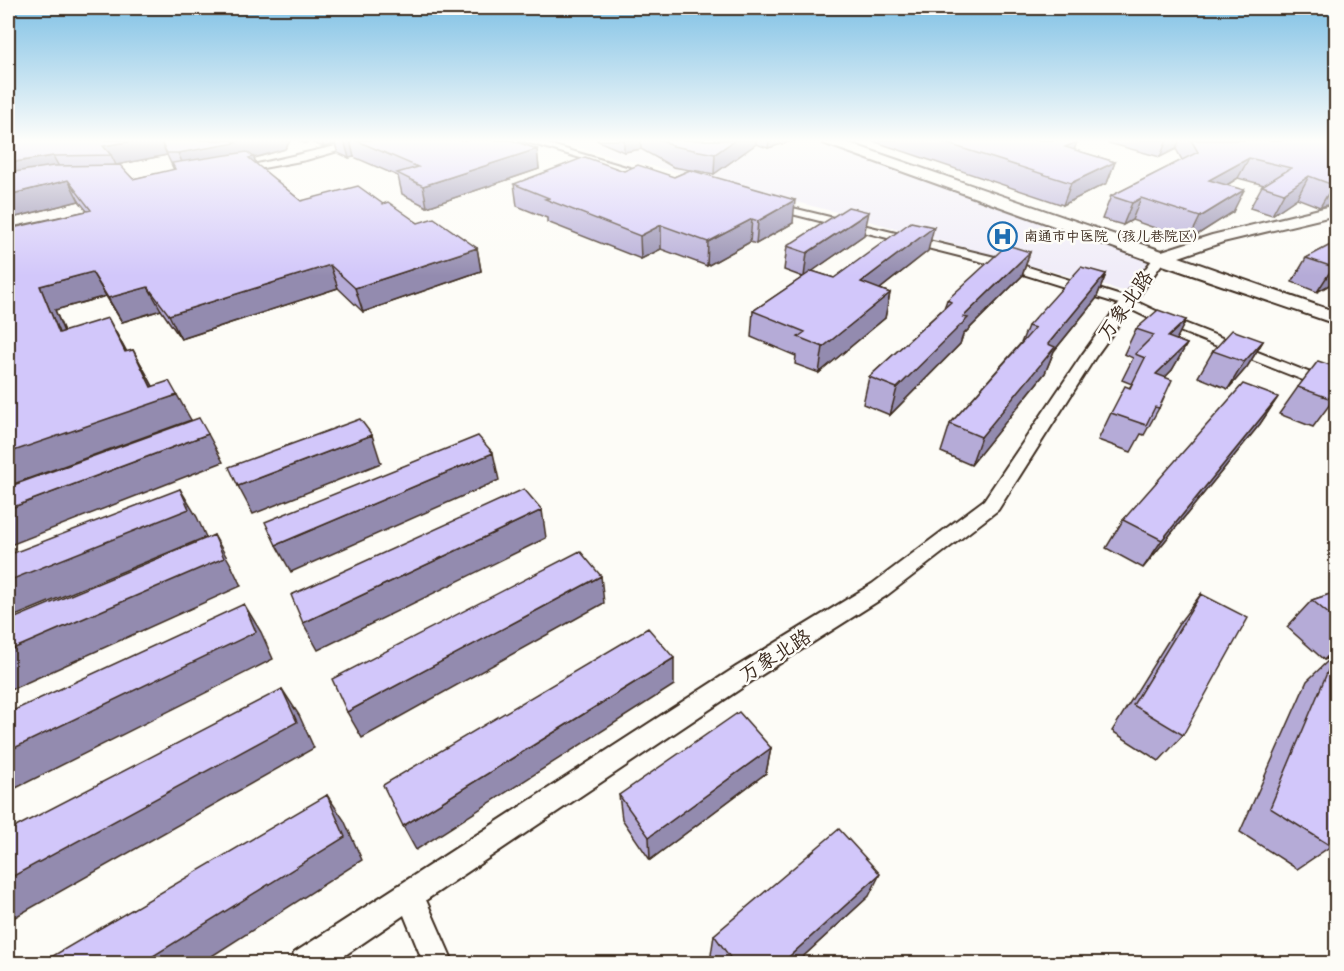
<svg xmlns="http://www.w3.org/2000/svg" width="1344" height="971" viewBox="0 0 1344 971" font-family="'Shantell Sans','LXGW WenKai TC',sans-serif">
	<rect width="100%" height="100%" fill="#fdfcf7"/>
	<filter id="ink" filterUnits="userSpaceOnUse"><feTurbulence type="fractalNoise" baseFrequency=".0167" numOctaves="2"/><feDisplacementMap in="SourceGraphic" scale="12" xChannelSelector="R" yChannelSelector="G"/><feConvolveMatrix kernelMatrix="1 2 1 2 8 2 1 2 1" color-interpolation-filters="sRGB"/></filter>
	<g filter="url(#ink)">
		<path fill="#f0ecf8" d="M 547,140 L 810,140 L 1150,261 L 1127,292 L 836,212 Z"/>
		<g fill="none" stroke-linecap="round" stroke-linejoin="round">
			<defs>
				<path id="street" d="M 362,140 L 377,140 L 306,160 L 236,173 L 231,170 Z
					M 520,140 L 534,140 L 657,176 L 648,178 Z
					M 772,203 L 999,258 L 1124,297 L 1156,255 L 1164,255 L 1166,258 L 1135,301 L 1169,317 L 1336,383 L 1336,393 L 1159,323 L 1130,309 L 1096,356 L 998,510 L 886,596 L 752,681 L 426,900 L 454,964 L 424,964 L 404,915 L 332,964 L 290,964 L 294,953 L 736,667 L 872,584 L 984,500 L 1082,355 L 1119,304 L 991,264 L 768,208 L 767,206 Z"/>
				<path id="secondary" d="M 822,140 L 840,140 L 1162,251 L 1212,235 L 1336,205 L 1336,215 L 1223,242 L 1179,257 L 1336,312 L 1336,324 L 1154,262 L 823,143 Z"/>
			</defs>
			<use href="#street" stroke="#3b2a1e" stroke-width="4"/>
			<use href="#secondary" stroke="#3b2a1e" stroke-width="4"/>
			<use href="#street" fill="#fdfcf7" fill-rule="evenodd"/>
			<use href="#secondary" fill="#fdfcf7" fill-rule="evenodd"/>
		</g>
		<path fill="#b5abd7" stroke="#3b2a1e" stroke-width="1.5" fill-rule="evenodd" d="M 8,140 L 285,149 L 254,158 L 256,164 L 301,201 L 383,204 L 418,223 L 477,248 L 481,271 L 363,312 L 338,288 L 181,339 L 161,310 L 122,322 L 106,296 L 55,310 L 64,331 L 122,343 L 127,352 L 133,350 L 153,386 L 191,420 L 8,486 L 8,225 L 8,228 L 87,211 L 79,201 L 8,219 ZM 167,155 L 174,170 L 133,179 L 116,165 Z
			M 297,140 L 511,140 L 537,149 L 539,169 L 427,207 L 402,194 L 398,176 L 354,157 L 349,158 L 338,153 L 335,144 L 324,147 L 311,142 L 304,143 Z
			M 596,140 L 795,140 L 768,148 L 756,144 L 714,174 L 692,170 L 793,223 L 756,244 L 750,242 L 707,266 L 661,249 L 641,259 L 547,222 L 547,218 L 517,206 L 514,184 L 624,171 L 674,177 L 690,170 L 673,167 L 641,149 L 624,152 Z
			M 870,140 L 1070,140 L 1074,150 L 1115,162 L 1107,183 L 1063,205 Z
			M 1098,140 L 1336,140 L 1336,204 L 1335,203 L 1320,207 L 1297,198 L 1272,215 L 1250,208 L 1262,186 L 1264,185 L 1238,178 L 1227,185 L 1233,212 L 1189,240 L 1132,220 L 1123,225 L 1102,219 L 1111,196 L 1182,160 L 1176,149 L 1160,157 Z
			M 864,235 L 812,271 L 834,278 L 928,251 L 880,289 L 890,293 L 885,318 L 819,373 L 795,364 L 796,356 L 751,337 L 753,311 L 803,277 L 784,270 L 787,246 Z
			M 1336,242 L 1336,281 L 1317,292 L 1292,282 L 1306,258 Z
			M 1030,252 L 1022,276 L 963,335 L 960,344 L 890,415 L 863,404 L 869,377 L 944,308 L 947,300 Z
			M 1106,274 L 1096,299 L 1054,351 L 1045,373 L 971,465 L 941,452 L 950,424 L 1021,343 L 1028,326 Z
			M 1186,320 L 1176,340 L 1187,344 L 1172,370 L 1165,377 L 1159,408 L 1144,435 L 1141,434 L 1131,452 L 1098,440 L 1111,413 L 1132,384 L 1122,380 L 1133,358 L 1124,354 L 1136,329 Z
			M 1263,341 L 1247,367 L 1228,389 L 1198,377 L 1213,351 Z
			M 1298,387 L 1336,396 L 1313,427 L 1279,414 Z
			M 1278,397 L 1260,424 L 1143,568 L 1106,548 L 1123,520 Z
			M 1336,592 L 1336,830 L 1331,846 L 1297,869 L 1240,832 L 1307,681 L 1333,656 L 1324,660 L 1287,627 L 1312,600 Z
			M 1201,594 L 1183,735 L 1159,761 L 1112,731 L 1180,622 Z
			M 771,748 L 766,773 L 650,860 L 622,819 L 619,795 Z
			M 869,896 L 796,963 L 717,963 L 711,955 L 714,935 Z"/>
		<path fill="#938baf" stroke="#3b2a1e" stroke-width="1.5" d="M 138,140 L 160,140 L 167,155 L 116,165 L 111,155 L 103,146 Z
			M 241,140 L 291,140 L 285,149 L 254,158 L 261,177 L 187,173 L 178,153 Z
			M 303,140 L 310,140 L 311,142 L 304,143 Z
			M 321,140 L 334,140 L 335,144 L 324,147 Z
			M 344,140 L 350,140 L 354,157 L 349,158 Z
			M 624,140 L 641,140 L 641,149 L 624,152 Z
			M 735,140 L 756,140 L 756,144 L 714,174 L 715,154 Z
			M 769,140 L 795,140 L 768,148 Z
			M 1167,140 L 1180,140 L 1176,149 L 1160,157 Z
			M 1077,142 L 1070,162 L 1065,147 Z
			M 537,149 L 539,169 L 427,207 L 423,186 Z
			M 53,156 L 64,176 L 8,185 L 8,163 Z
			M 1249,158 L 1238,178 L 1199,202 L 1209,180 Z
			M 1115,162 L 1107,183 L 1063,205 L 1071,183 Z
			M 1309,176 L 1297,198 L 1272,215 L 1284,193 Z
			M 68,180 L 79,201 L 8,219 L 8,195 Z
			M 1336,184 L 1336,201 L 1335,203 L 1320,207 L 1333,185 Z
			M 1244,190 L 1233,212 L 1189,240 L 1200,217 Z
			M 1141,198 L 1132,220 L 1123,225 L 1132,203 Z
			M 795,200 L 793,223 L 756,244 L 758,221 Z
			M 869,212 L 864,235 L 804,277 L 807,253 Z
			M 752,219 L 750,242 L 707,266 L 708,242 Z
			M 661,225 L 661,249 L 641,259 L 640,236 Z
			M 934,227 L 928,251 L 857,307 L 861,282 Z
			M 477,248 L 481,271 L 363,312 L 355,288 Z
			M 1030,252 L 1022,276 L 963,335 L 960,344 L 890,415 L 897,388 L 963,317 Z
			M 330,265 L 338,288 L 181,339 L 169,315 Z
			M 1336,265 L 1336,281 L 1317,292 L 1333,267 Z
			M 92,272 L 106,296 L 55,310 L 74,357 L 59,333 L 40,286 Z
			M 1106,274 L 1096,299 L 1054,351 L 1045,373 L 971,465 L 981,437 L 1048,344 Z
			M 148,287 L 161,310 L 122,322 L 108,298 Z
			M 890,293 L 885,318 L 819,373 L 823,347 Z
			M 108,318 L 122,343 L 140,377 L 125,352 Z
			M 1186,320 L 1173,346 L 1168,337 Z
			M 1263,341 L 1247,367 L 1228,389 L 1244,362 Z
			M 1187,344 L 1172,370 L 1142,401 L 1156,374 Z
			M 133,350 L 147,375 L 160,400 L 177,395 L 191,420 L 8,486 L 8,453 L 151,387 Z
			M 1278,397 L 1260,424 L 1143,568 L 1162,540 Z
			M 208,434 L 223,462 L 8,546 L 8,509 Z
			M 372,435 L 381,463 L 253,514 L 238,486 Z
			M 493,453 L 499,480 L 291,572 L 276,545 Z
			M 180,489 L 197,517 L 206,537 L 8,619 L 8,581 Z
			M 542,510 L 546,538 L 318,650 L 303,623 Z
			M 214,535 L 230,563 L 241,586 L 8,691 L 8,651 Z
			M 601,576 L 604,603 L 362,738 L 347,712 Z
			M 244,604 L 261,632 L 273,659 L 8,792 L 8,751 Z
			M 1336,647 L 1336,655 L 1335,654 L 1333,656 L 1324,660 Z
			M 674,658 L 674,685 L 416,850 L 403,826 Z
			M 282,689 L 299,715 L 314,748 L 8,921 L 8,879 Z
			M 771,748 L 766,773 L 650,860 L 649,837 Z
			M 327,795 L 344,820 L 362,860 L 201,963 L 142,963 Z
			M 880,874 L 869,896 L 796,963 L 782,963 Z"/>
		<path fill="#d2c7fa" stroke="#3b2a1e" stroke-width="1.5" d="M 8,140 L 138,140 L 103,146 L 111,155 L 53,156 L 8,163 Z
			M 160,140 L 241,140 L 234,142 L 236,143 L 178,153 L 167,153 Z
			M 355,140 L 511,140 L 537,149 L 423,186 L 397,173 L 418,167 Z
			M 662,140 L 735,140 L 715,154 L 673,146 Z
			M 936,140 L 1070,140 L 1077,142 L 1065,147 L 1115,162 L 1071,183 Z
			M 1191,140 L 1336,140 L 1336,184 L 1333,185 L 1309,176 L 1284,193 L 1262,186 L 1291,168 L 1249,158 L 1209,180 L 1244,190 L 1200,217 L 1141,198 L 1132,203 L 1111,196 L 1198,152 Z
			M 247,152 L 254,157 L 249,158 L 301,201 L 358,186 L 383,204 L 388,202 L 418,223 L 434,218 L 477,248 L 355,288 L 330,265 L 169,315 L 148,287 L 108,298 L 92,272 L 40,286 L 59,333 L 108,318 L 125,352 L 133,350 L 151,387 L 169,381 L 177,395 L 8,453 L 8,229 L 91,210 L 68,180 L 8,195 L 8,173 L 53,166 L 120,165 L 133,179 L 175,169 L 172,163 Z
			M 585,157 L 624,171 L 638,165 L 674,177 L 690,170 L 795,200 L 758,221 L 752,219 L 708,242 L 661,225 L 640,236 L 545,199 L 549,198 L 514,184 Z
			M 848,207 L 869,212 L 807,253 L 787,246 Z
			M 911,222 L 934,227 L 861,282 L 890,293 L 823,347 L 798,337 L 805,332 L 753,311 L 812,271 L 834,278 Z
			M 1336,242 L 1336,265 L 1333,267 L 1306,258 Z
			M 1007,245 L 1030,252 L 963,317 L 968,318 L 897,388 L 869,377 L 951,302 L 947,300 Z
			M 1081,267 L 1106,274 L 1048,344 L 1055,347 L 981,437 L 950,424 L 1035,328 L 1028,326 Z
			M 1158,310 L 1186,320 L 1168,337 L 1187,344 L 1156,374 L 1172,380 L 1159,408 L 1155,407 L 1146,425 L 1111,413 L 1125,386 L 1130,388 L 1145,358 L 1135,354 L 1154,335 L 1136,329 Z
			M 1232,330 L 1263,341 L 1244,362 L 1213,351 Z
			M 1318,361 L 1336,367 L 1336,396 L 1334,400 L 1298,387 Z
			M 1243,384 L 1278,397 L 1162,540 L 1123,520 Z
			M 199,418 L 208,434 L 8,509 L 8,487 Z
			M 360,419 L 372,435 L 238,486 L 229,467 Z
			M 478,436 L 493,453 L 276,545 L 265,522 Z
			M 180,489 L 189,509 L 8,581 L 8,555 Z
			M 524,489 L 542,510 L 303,623 L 291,595 Z
			M 214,535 L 224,558 L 8,651 L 8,621 Z
			M 580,551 L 601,576 L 347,712 L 332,679 Z
			M 1336,592 L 1336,620 L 1312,600 Z
			M 1201,594 L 1248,618 L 1183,735 L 1133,705 Z
			M 244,604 L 256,632 L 8,751 L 8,713 Z
			M 648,628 L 674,658 L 403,826 L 383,785 Z
			M 1335,654 L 1336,655 L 1336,830 L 1331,846 L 1270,808 Z
			M 282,689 L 297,722 L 8,879 L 8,831 Z
			M 739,712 L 771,748 L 649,837 L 619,795 Z
			M 327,795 L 345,837 L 142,963 L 41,963 Z
			M 839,829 L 880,874 L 782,963 L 734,963 L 714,935 Z"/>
	</g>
	<linearGradient id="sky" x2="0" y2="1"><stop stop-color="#80c1e5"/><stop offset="0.51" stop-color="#fefefb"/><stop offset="1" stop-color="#fefefb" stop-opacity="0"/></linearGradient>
	<rect width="1344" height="276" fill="url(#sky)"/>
	<defs>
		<symbol id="hospital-ring" viewBox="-11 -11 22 22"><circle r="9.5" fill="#fdfcf7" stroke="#1f6fb2" stroke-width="1.5"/><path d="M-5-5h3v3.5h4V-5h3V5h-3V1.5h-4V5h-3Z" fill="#1f6fb2"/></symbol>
	</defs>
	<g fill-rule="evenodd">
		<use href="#hospital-ring" x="986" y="220" width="33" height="33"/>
	</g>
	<g text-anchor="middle" stroke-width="5" stroke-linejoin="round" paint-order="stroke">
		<g font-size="14" fill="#3b2a1e" stroke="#fdfcf7" text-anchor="start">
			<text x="1024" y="241">南通市中医院（孩儿巷院区）</text>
		</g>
		<g font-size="20" fill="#3b2a1e" stroke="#fdfcf7">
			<text transform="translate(1125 305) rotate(-55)" y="7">万象北路</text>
			<text transform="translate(775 655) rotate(-32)" y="7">万象北路</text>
		</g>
	</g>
	<rect width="1344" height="971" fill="none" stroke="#fdfcf7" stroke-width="30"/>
	<rect x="15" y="15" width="1314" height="941" fill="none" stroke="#3b2a1e" stroke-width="2" filter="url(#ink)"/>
</svg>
